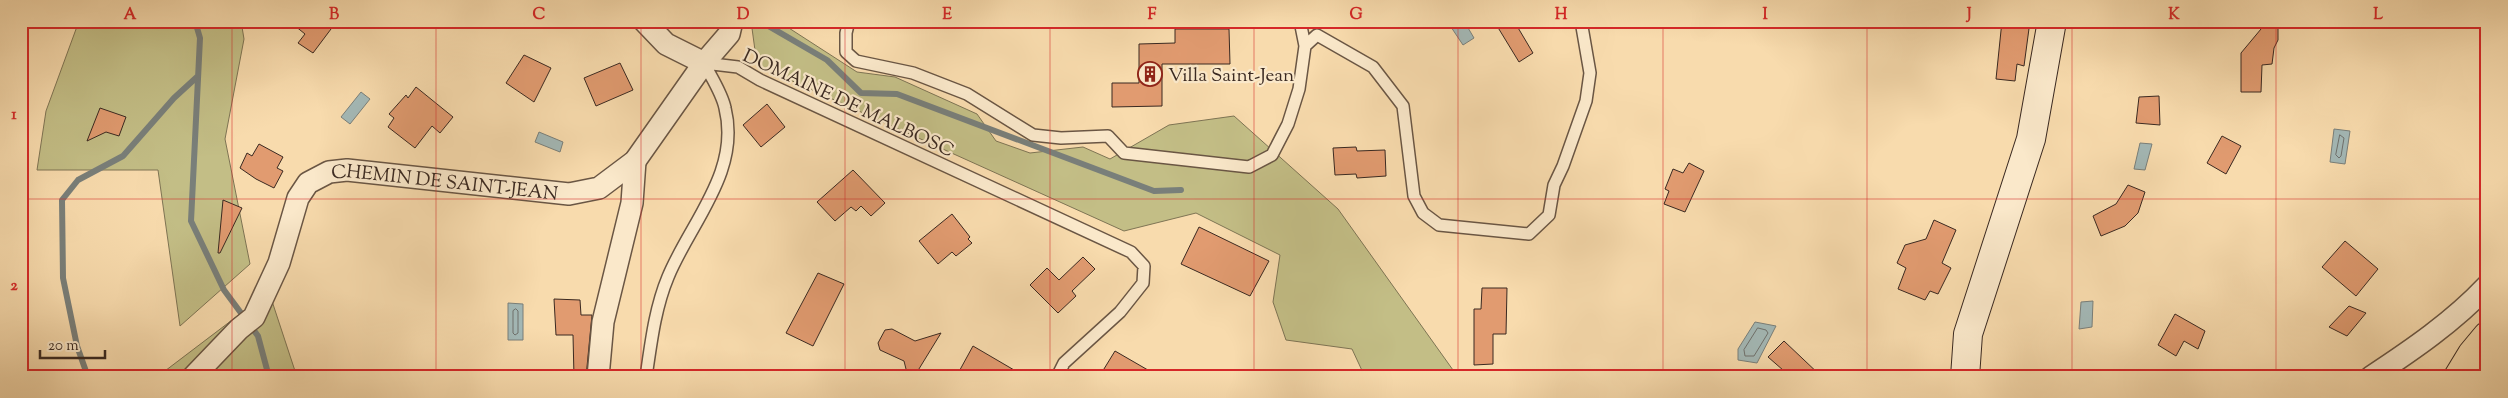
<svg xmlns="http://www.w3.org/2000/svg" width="2508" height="398" viewBox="0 0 2508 398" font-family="'Sorts Mill Goudy',serif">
	<rect width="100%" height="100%" fill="#f8dbad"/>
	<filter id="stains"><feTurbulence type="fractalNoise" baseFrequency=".004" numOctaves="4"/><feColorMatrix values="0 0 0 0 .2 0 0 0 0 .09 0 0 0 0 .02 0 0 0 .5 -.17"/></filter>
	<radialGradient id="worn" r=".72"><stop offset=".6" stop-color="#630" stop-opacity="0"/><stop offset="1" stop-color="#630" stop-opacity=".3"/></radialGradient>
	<path fill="#c3be86" stroke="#7e7454" d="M 79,21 L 241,21 L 244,39 L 225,139 L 250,264 L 180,326 L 158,170 L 37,170 L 46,111 Z
		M 751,21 L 778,21 L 857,72 L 895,77 L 977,114 L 996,141 L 1030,153 L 1083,147 L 1110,159 L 1169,125 L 1234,116 L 1338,209 L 1458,377 L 1365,377 L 1352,349 L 1286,340 L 1273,302 L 1280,255 L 1196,213 L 1124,231 L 757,65 Z
		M 269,292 L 297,377 L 157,377 Z"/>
	<path fill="#a3b8b6" stroke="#797f7a" d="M 1447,21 L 1464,21 L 1474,38 L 1463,45 Z
		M 361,92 L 370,99 L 350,124 L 341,117 Z
		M 2334,129 L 2350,131 L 2345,164 L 2330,162 Z
		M 539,132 L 563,142 L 560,152 L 535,142 Z
		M 2140,143 L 2152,144 L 2145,170 L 2134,169 Z
		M 2093,301 L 2092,327 L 2079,329 L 2081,302 Z
		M 508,303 L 523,304 L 523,340 L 508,340 Z
		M 1755,322 L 1776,326 L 1757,363 L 1738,360 L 1738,349 Z"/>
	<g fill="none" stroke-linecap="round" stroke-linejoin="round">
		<path stroke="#6e706c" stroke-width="1" d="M 2340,135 L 2344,138 L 2341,156 L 2339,158 L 2336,155 Z
			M 516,309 L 518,311 L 518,333 L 515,335 L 513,333 L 513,311 Z
			M 1758,328 L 1766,330 L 1768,333 L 1754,356 L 1745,356 L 1744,350 Z"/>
		<path stroke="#797f7a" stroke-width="6" d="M 195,21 L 200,38 L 191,221 L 224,290 L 258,336 L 269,377
			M 760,21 L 827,60 L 861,93 L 897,94 L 1154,191 L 1181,190
			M 88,377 L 77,346 L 63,278 L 62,200 L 78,180 L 123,156 L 174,98 L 198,76"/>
	</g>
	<path fill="#e19b70" stroke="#3a2921" d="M 289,21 L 337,21 L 313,53 L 298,43 L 305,34 Z
		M 1494,21 L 1514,21 L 1533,53 L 1519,62 Z
		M 2002,21 L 2030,21 L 2024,66 L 2017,64 L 2015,81 L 1996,79 Z
		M 2261,21 L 2278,21 L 2278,40 L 2274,48 L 2272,64 L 2262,65 L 2261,92 L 2241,92 L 2241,53 L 2261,29 Z
		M 1175,29 L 1229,29 L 1230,64 L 1162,64 L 1162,106 L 1112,107 L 1112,83 L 1139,83 L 1139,44 L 1175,43 Z
		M 524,55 L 551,68 L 534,102 L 506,83 Z
		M 620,63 L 633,90 L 596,106 L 584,78 Z
		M 416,87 L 453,117 L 440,133 L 432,126 L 415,148 L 388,127 L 394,118 L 389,114 L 406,95 L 408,98 Z
		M 2159,96 L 2160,125 L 2136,123 L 2139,97 Z
		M 767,104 L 785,127 L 761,147 L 743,125 Z
		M 100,108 L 126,117 L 119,136 L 106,132 L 87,141 Z
		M 2222,136 L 2241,146 L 2226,174 L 2207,163 Z
		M 259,144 L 283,157 L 277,168 L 283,171 L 274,188 L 256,179 L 240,168 L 247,153 L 252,156 Z
		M 1356,147 L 1357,151 L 1385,150 L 1386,176 L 1357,178 L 1356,174 L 1335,175 L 1333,148 Z
		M 1689,163 L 1704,171 L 1685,212 L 1664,204 L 1669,191 L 1665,189 L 1673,169 L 1683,173 Z
		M 853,170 L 885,203 L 871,216 L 861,206 L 856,211 L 851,207 L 835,221 L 817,202 Z
		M 2128,185 L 2145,192 L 2138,213 L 2125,226 L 2101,236 L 2093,216 L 2116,204 Z
		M 223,200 L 242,208 L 220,253 L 218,253 Z
		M 952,214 L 970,237 L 968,239 L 972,243 L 956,256 L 952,252 L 938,264 L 919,241 Z
		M 1934,220 L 1956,230 L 1942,263 L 1951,268 L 1938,294 L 1930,291 L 1925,300 L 1898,289 L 1906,268 L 1897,263 L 1905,245 L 1926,239 Z
		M 1199,227 L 1269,261 L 1250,296 L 1181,264 Z
		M 2345,241 L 2378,269 L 2356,296 L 2322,267 Z
		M 1083,257 L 1095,269 L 1072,291 L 1076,296 L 1058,313 L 1030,285 L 1047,268 L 1059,280 Z
		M 818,273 L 844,284 L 813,346 L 786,333 Z
		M 1482,288 L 1507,288 L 1506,334 L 1493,334 L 1493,364 L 1474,365 L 1474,309 L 1481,309 Z
		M 554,299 L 580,300 L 581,315 L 592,315 L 586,377 L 574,377 L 573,335 L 556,335 Z
		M 2349,306 L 2366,313 L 2347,336 L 2329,327 Z
		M 2175,314 L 2205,331 L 2198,349 L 2184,341 L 2176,356 L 2158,345 Z
		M 892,329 L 915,341 L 941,333 L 914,377 L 908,377 L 904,361 L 880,350 L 878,343 L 885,330 Z
		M 1784,341 L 1822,377 L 1791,377 L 1768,357 Z
		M 973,346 L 1026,377 L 956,377 Z
		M 1115,351 L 1160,377 L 1099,377 Z"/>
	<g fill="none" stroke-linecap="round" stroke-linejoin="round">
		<defs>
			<path id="service" d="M 849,21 L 846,33 L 846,52 L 856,61 L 913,73 L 967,94 L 1033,135 L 1061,138 L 1108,136 L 1124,153 L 1249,167 L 1272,155 L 1288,124 L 1299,89 L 1305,46 L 1317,35 L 1373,67 L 1403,106 L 1414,196 L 1423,213 L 1439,225 L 1529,234 L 1549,215 L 1554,185 L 1563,166 L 1586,101 L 1590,73 L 1581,21
				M 1300,21 L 1305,46
				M 704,63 L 738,67 L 760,80 L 1131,252 L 1144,266 L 1143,283 L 1120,312 L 1064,363 L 1057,377
				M 646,377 C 651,343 655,308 668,277 C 690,223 741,172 725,108 C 722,93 711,77 704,63"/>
			<g id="minor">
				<path d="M 644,21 L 666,44 L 704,63"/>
				<path id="s1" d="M 193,377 L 239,329 L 254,317 L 279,263 L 298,198 L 308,183 L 329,172 L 347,170 L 569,194 L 599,188 L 635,161 L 704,63 L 729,34 L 732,21"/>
				<path d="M 598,377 L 603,322 L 632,203 L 635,161"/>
				<path d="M 2371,377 C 2412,350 2453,322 2487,286"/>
			</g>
			<path id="secondary" d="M 1965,377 L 1968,334 L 2031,139 L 2052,21"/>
			<path id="primary" d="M 2458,377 L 2472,354 L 2487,336"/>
		</defs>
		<use href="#service" stroke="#6a5644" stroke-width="14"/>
		<use href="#minor" stroke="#6a5644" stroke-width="24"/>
		<use href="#secondary" stroke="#3a2921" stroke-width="30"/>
		<use href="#primary" stroke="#3a2921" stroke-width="30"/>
		<use href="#service" stroke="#fae8ca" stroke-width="11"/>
		<use href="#minor" stroke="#fae8ca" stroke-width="21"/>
		<use href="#secondary" stroke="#fae8ca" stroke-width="28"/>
		<use href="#primary" stroke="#f8dbad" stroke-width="28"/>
	</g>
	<path fill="none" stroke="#d62828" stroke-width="1" stroke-opacity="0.55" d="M 232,21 L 232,377M 436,21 L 436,377M 641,21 L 641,377M 845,21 L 845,377M 1050,21 L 1050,377M 1254,21 L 1254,377M 1458,21 L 1458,377M 1663,21 L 1663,377M 1867,21 L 1867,377M 2072,21 L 2072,377M 2276,21 L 2276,377M 21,199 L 2487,199"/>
	<defs>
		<symbol id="building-ring" viewBox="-11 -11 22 22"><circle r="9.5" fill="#fae8ca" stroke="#8f2418" stroke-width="1.5"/><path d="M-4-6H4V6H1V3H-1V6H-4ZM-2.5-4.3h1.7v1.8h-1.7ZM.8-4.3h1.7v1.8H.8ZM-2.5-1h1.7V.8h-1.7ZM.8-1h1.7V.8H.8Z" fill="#8f2418"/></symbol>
	</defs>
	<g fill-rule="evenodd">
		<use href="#building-ring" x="1136" y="60" width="28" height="28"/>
	</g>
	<g text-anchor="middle" stroke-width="4.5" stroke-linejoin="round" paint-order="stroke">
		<g font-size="19" fill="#3a2921" stroke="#fae8ca" text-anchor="start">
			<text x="1168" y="81">Villa Saint-Jean</text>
		</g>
		<g font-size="19" fill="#3a2921" stroke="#fae8ca">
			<text transform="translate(849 102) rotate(25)" y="7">DOMAINE DE MALBOSC</text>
			<text dy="7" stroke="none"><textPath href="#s1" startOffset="371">CHEMIN DE SAINT-JEAN</textPath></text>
		</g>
	</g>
	<rect width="2508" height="398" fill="none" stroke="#f8dbad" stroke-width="55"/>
	<path d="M40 350v8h65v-8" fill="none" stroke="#3a2921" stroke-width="2.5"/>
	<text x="48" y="350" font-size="15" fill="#3a2921" stroke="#fae8ca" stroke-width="4" paint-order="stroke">20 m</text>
	<rect x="28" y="28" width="2452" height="342" fill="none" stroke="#d62828" stroke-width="2"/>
	<g font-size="16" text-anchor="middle" font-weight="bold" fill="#d62828">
		<text x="130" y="19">A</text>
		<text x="334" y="19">B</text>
		<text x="539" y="19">C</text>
		<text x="743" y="19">D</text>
		<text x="947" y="19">E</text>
		<text x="1152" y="19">F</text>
		<text x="1356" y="19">G</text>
		<text x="1561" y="19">H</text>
		<text x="1765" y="19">I</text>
		<text x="1969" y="19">J</text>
		<text x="2174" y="19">K</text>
		<text x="2378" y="19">L</text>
		<text x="14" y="119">1</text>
		<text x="14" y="290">2</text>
	</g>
	<rect width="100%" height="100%" filter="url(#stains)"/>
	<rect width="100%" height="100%" fill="url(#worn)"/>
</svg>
